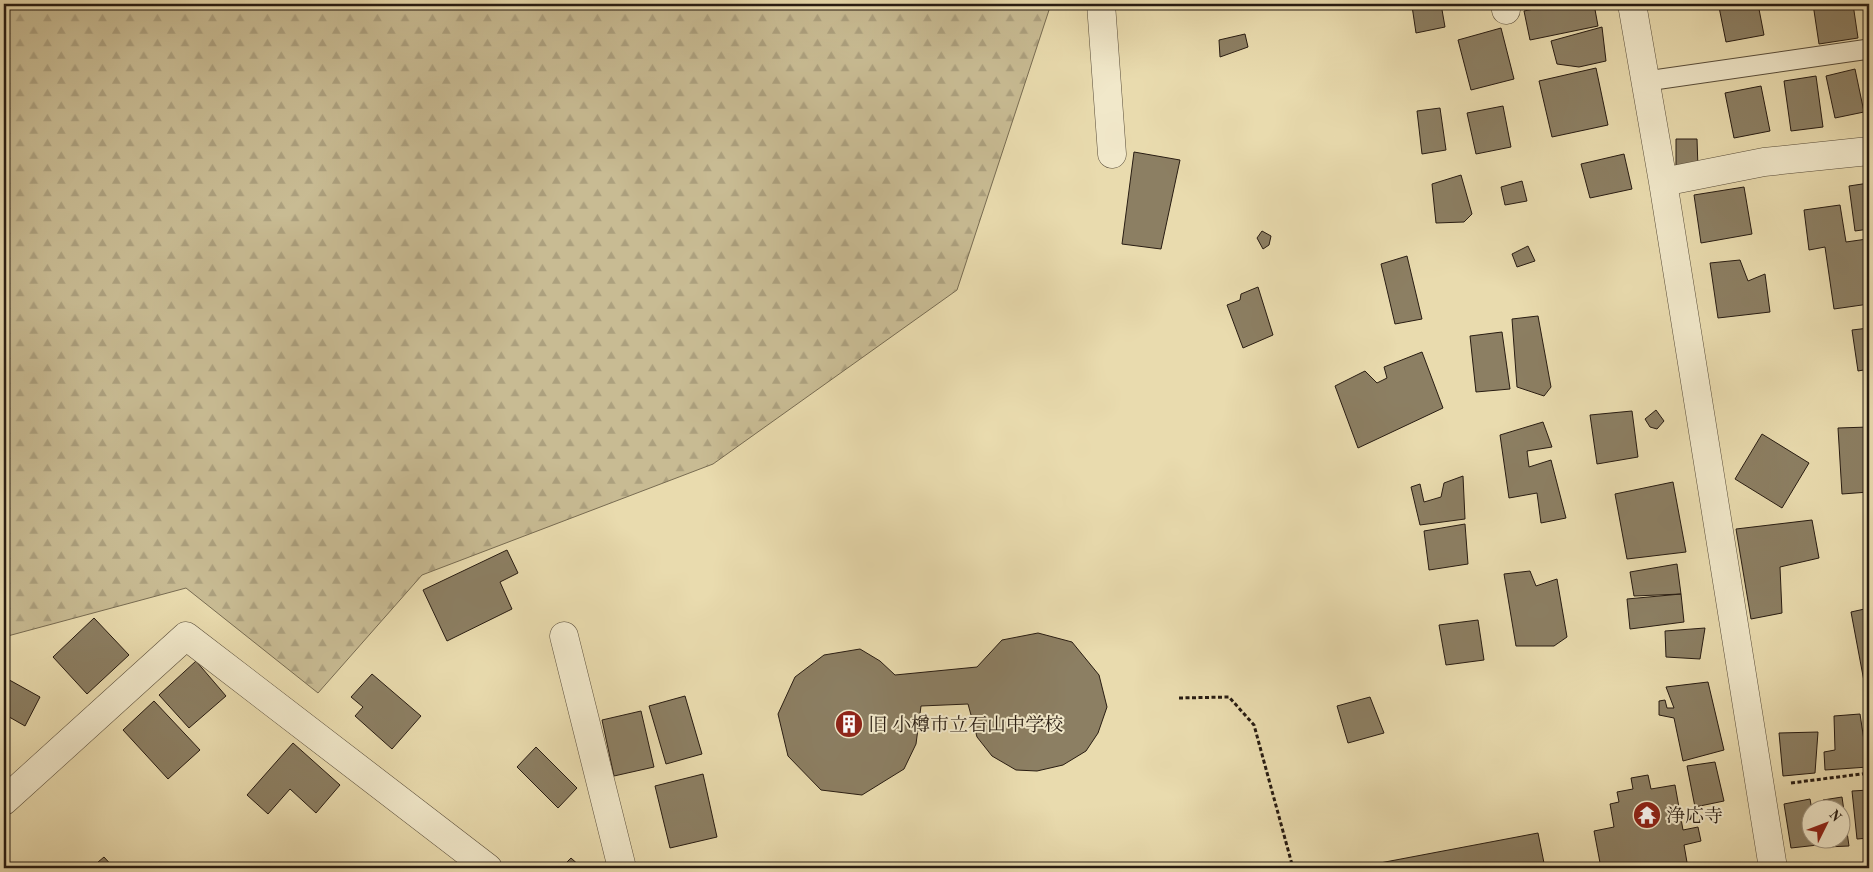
<svg xmlns="http://www.w3.org/2000/svg" width="1873" height="872" viewBox="0 0 1873 872" font-family="'Old Standard TT','Noto Serif JP',serif">
	<defs>
		<pattern id="forest-firs" width="22" height="20" patternUnits="userSpaceOnUse" patternTransform="scale(1.25)"><rect width="22" height="20" fill="#c8bb93"/><path d="M5 1l3.5 6h-7zM16 11l3.5 6h-7z" fill="#aca07e"/></pattern>
	</defs>
	<rect width="100%" height="100%" fill="#e9dbae"/>
	<filter id="stains"><feTurbulence type="fractalNoise" baseFrequency=".004" numOctaves="4"/><feColorMatrix values="0 0 0 0 .2 0 0 0 0 .09 0 0 0 0 .02 0 0 0 .5 -.17"/></filter>
	<radialGradient id="worn" r=".72"><stop offset=".6" stop-color="#630" stop-opacity="0"/><stop offset="1" stop-color="#630" stop-opacity=".3"/></radialGradient>
	<path fill="url(#forest-firs)" stroke="#786c52" d="M 4,4 L 1051,4 L 957,290 L 713,464 L 422,575 L 318,693 L 186,588 L 4,637 Z"/>
	<path fill="#8c7f63" stroke="#281c12" d="M 1428,4 L 1441,4 L 1445,27 L 1416,33 L 1412,6 Z
		M 1559,4 L 1594,4 L 1598,26 L 1530,40 L 1524,11 Z
		M 1735,4 L 1758,4 L 1764,35 L 1726,42 L 1719,7 Z
		M 1813,4 L 1853,4 L 1858,38 L 1819,44 Z
		M 1602,27 L 1606,61 L 1579,67 L 1557,64 L 1551,41 Z
		M 1501,28 L 1514,79 L 1471,90 L 1458,40 Z
		M 1245,34 L 1248,47 L 1220,57 L 1219,40 Z
		M 1596,68 L 1608,125 L 1552,137 L 1539,81 Z
		M 1855,69 L 1864,112 L 1835,118 L 1826,76 Z
		M 1816,76 L 1823,127 L 1791,131 L 1784,81 Z
		M 1761,86 L 1770,131 L 1734,138 L 1725,93 Z
		M 1503,106 L 1511,147 L 1476,154 L 1467,113 Z
		M 1440,108 L 1446,150 L 1422,154 L 1417,111 Z
		M 1676,139 L 1697,139 L 1698,168 L 1676,168 Z
		M 1134,152 L 1180,160 L 1161,249 L 1122,244 Z
		M 1624,154 L 1632,189 L 1590,198 L 1581,164 Z
		M 1461,175 L 1472,214 L 1464,222 L 1436,223 L 1432,184 Z
		M 1522,181 L 1527,201 L 1505,205 L 1501,187 Z
		M 1869,183 L 1869,229 L 1855,231 L 1849,186 Z
		M 1744,187 L 1752,234 L 1701,243 L 1694,195 Z
		M 1840,205 L 1846,242 L 1867,239 L 1869,258 L 1869,304 L 1834,309 L 1825,247 L 1809,250 L 1804,210 Z
		M 1262,231 L 1271,236 L 1269,245 L 1263,249 L 1257,238 Z
		M 1528,246 L 1535,261 L 1517,267 L 1512,254 Z
		M 1407,256 L 1422,319 L 1395,324 L 1381,264 Z
		M 1740,260 L 1748,281 L 1765,274 L 1770,312 L 1718,318 L 1710,263 Z
		M 1258,287 L 1273,335 L 1243,348 L 1227,305 L 1240,300 L 1241,294 Z
		M 1538,316 L 1551,387 L 1544,396 L 1517,387 L 1512,319 Z
		M 1869,328 L 1869,369 L 1858,371 L 1852,330 Z
		M 1502,332 L 1510,389 L 1476,392 L 1470,336 Z
		M 1422,352 L 1443,408 L 1358,448 L 1335,386 L 1365,371 L 1377,383 L 1387,378 L 1384,367 Z
		M 1656,410 L 1664,421 L 1657,429 L 1650,427 L 1645,419 Z
		M 1632,411 L 1638,457 L 1597,464 L 1590,415 Z
		M 1543,422 L 1552,447 L 1527,451 L 1529,467 L 1551,460 L 1566,518 L 1541,523 L 1537,493 L 1509,498 L 1500,435 Z
		M 1869,427 L 1869,492 L 1842,494 L 1838,428 Z
		M 1762,434 L 1809,463 L 1782,508 L 1735,479 Z
		M 1463,476 L 1465,519 L 1420,525 L 1411,487 L 1420,484 L 1424,502 L 1441,497 L 1444,483 Z
		M 1673,482 L 1686,552 L 1627,559 L 1615,494 Z
		M 1812,520 L 1819,558 L 1780,567 L 1782,613 L 1751,619 L 1736,529 Z
		M 1465,524 L 1468,564 L 1429,570 L 1424,531 Z
		M 507,550 L 518,573 L 500,582 L 512,609 L 447,641 L 423,590 Z
		M 1677,564 L 1681,594 L 1634,596 L 1630,572 Z
		M 1530,571 L 1536,586 L 1557,579 L 1567,637 L 1554,646 L 1516,646 L 1504,574 Z
		M 1681,594 L 1684,622 L 1630,629 L 1627,599 Z
		M 1869,608 L 1869,691 L 1866,692 L 1851,612 Z
		M 94,618 L 129,655 L 87,694 L 53,657 Z
		M 1478,620 L 1484,660 L 1446,665 L 1439,625 Z
		M 1705,628 L 1700,659 L 1666,657 L 1665,631 Z
		M 1038,633 L 1072,642 L 1099,675 L 1107,707 L 1098,733 L 1086,751 L 1063,765 L 1037,771 L 1016,770 L 992,756 L 977,737 L 968,704 L 921,706 L 916,744 L 904,769 L 862,795 L 821,790 L 788,756 L 778,714 L 795,677 L 824,655 L 860,649 L 880,661 L 895,675 L 977,667 L 1002,640 Z
		M 196,661 L 226,696 L 189,728 L 159,695 Z
		M 372,674 L 421,716 L 392,749 L 355,716 L 363,707 L 351,697 Z
		M 4,677 L 40,697 L 25,726 L 4,714 Z
		M 1708,682 L 1724,750 L 1683,761 L 1674,718 L 1659,715 L 1659,701 L 1665,700 L 1667,708 L 1674,708 L 1666,687 Z
		M 685,696 L 702,754 L 666,764 L 649,706 Z
		M 1370,697 L 1384,733 L 1348,743 L 1337,706 Z
		M 154,701 L 200,750 L 168,779 L 123,730 Z
		M 641,711 L 654,767 L 614,776 L 602,720 Z
		M 1860,714 L 1868,767 L 1825,770 L 1824,752 L 1835,750 L 1834,716 Z
		M 1818,732 L 1815,773 L 1783,776 L 1779,733 Z
		M 293,743 L 340,785 L 316,813 L 290,789 L 268,814 L 247,795 Z
		M 536,747 L 577,788 L 558,808 L 517,767 Z
		M 1715,762 L 1724,801 L 1695,807 L 1687,766 Z
		M 703,774 L 717,837 L 670,848 L 655,786 Z
		M 1648,775 L 1651,789 L 1675,785 L 1683,830 L 1698,827 L 1701,841 L 1684,845 L 1688,868 L 1601,868 L 1594,831 L 1614,827 L 1610,804 L 1619,802 L 1617,792 L 1633,789 L 1631,778 Z
		M 1869,790 L 1869,838 L 1857,839 L 1852,791 Z
		M 1842,797 L 1849,846 L 1826,847 L 1826,840 L 1840,840 L 1840,810 L 1824,810 L 1823,800 Z
		M 1810,799 L 1812,810 L 1810,840 L 1817,840 L 1818,845 L 1791,848 L 1784,804 Z
		M 1538,833 L 1545,868 L 1365,868 L 1364,866 Z
		M 104,857 L 114,868 L 91,868 Z
		M 571,858 L 582,868 L 561,868 Z"/>
	<g fill="none" stroke-linecap="round" stroke-linejoin="round">
		<defs>
			<path id="service" d="M 1647,81 L 1869,49"/>
			<path id="minor" d="M 1101,4 L 1112,154
				M 1505,4 L 1506,10
				M 1632,4 L 1663,182 L 1773,868
				M 1663,182 L 1764,162 L 1869,151
				M 564,636 L 622,868
				M 4,801 L 186,636 L 488,868"/>
		</defs>
		<use href="#service" stroke="#584c39" stroke-width="21"/>
		<use href="#minor" stroke="#584c39" stroke-width="29"/>
		<path stroke="#281c12" stroke-width="3" stroke-dasharray="4 2.5" stroke-linecap="butt" d="M 1179,698 L 1229,697 L 1254,725 L 1293,868
			M 1791,783 L 1869,773"/>
		<use href="#service" stroke="#f1e8ca" stroke-width="19"/>
		<use href="#minor" stroke="#f1e8ca" stroke-width="28"/>
	</g>
	<defs>
		<symbol id="building-disc" viewBox="-11 -11 22 22"><circle r="9.5" fill="#8f2418" stroke="#f1e8ca"/><path d="M-4-6H4V6H1V3H-1V6H-4ZM-2.5-4.3h1.7v1.8h-1.7ZM.8-4.3h1.7v1.8H.8ZM-2.5-1h1.7V.8h-1.7ZM.8-1h1.7V.8H.8Z" fill="#fff"/></symbol>
		<symbol id="temple-disc" viewBox="-11 -11 22 22"><circle r="9.5" fill="#8f2418" stroke="#f1e8ca"/><path d="M0-6L5-2H3V0L6.5 2.5H4V6H1.5V3h-3V6H-4V2.5H-6.5L-3 0V-2H-5Z" fill="#fff"/></symbol>
	</defs>
	<g fill-rule="evenodd">
		<use href="#building-disc" x="833" y="708" width="32" height="32"/>
		<use href="#temple-disc" x="1631" y="799" width="32" height="32"/>
	</g>
	<g text-anchor="middle" stroke-width="4" stroke-linejoin="round" paint-order="stroke">
		<g font-size="19" fill="#281c12" stroke="#f1e8ca" text-anchor="start">
			<text x="868" y="731">旧 小樽市立石山中学校</text>
			<text x="1666" y="822">浄応寺</text>
		</g>
	</g>
	<rect width="1873" height="872" fill="none" stroke="#e9dbae" stroke-width="20"/>
	<rect x="5" y="5" width="1863" height="862" fill="none" stroke="#281c12" stroke-width="2.5"/>
	<rect x="10" y="10" width="1853" height="852" fill="none" stroke="#281c12"/>
	<g transform="translate(1826 824) rotate(48)"><circle r="24" fill="#f1e8ca" stroke="#a19680"/>
	<path d="M0-4L9 19L0 12L-9 19Z" fill="#8f2418"/>
	<text y="-8" font-size="14" font-weight="bold" text-anchor="middle" fill="#281c12">N</text>
	</g>
	<rect width="100%" height="100%" filter="url(#stains)"/>
	<rect width="100%" height="100%" fill="url(#worn)"/>
</svg>
